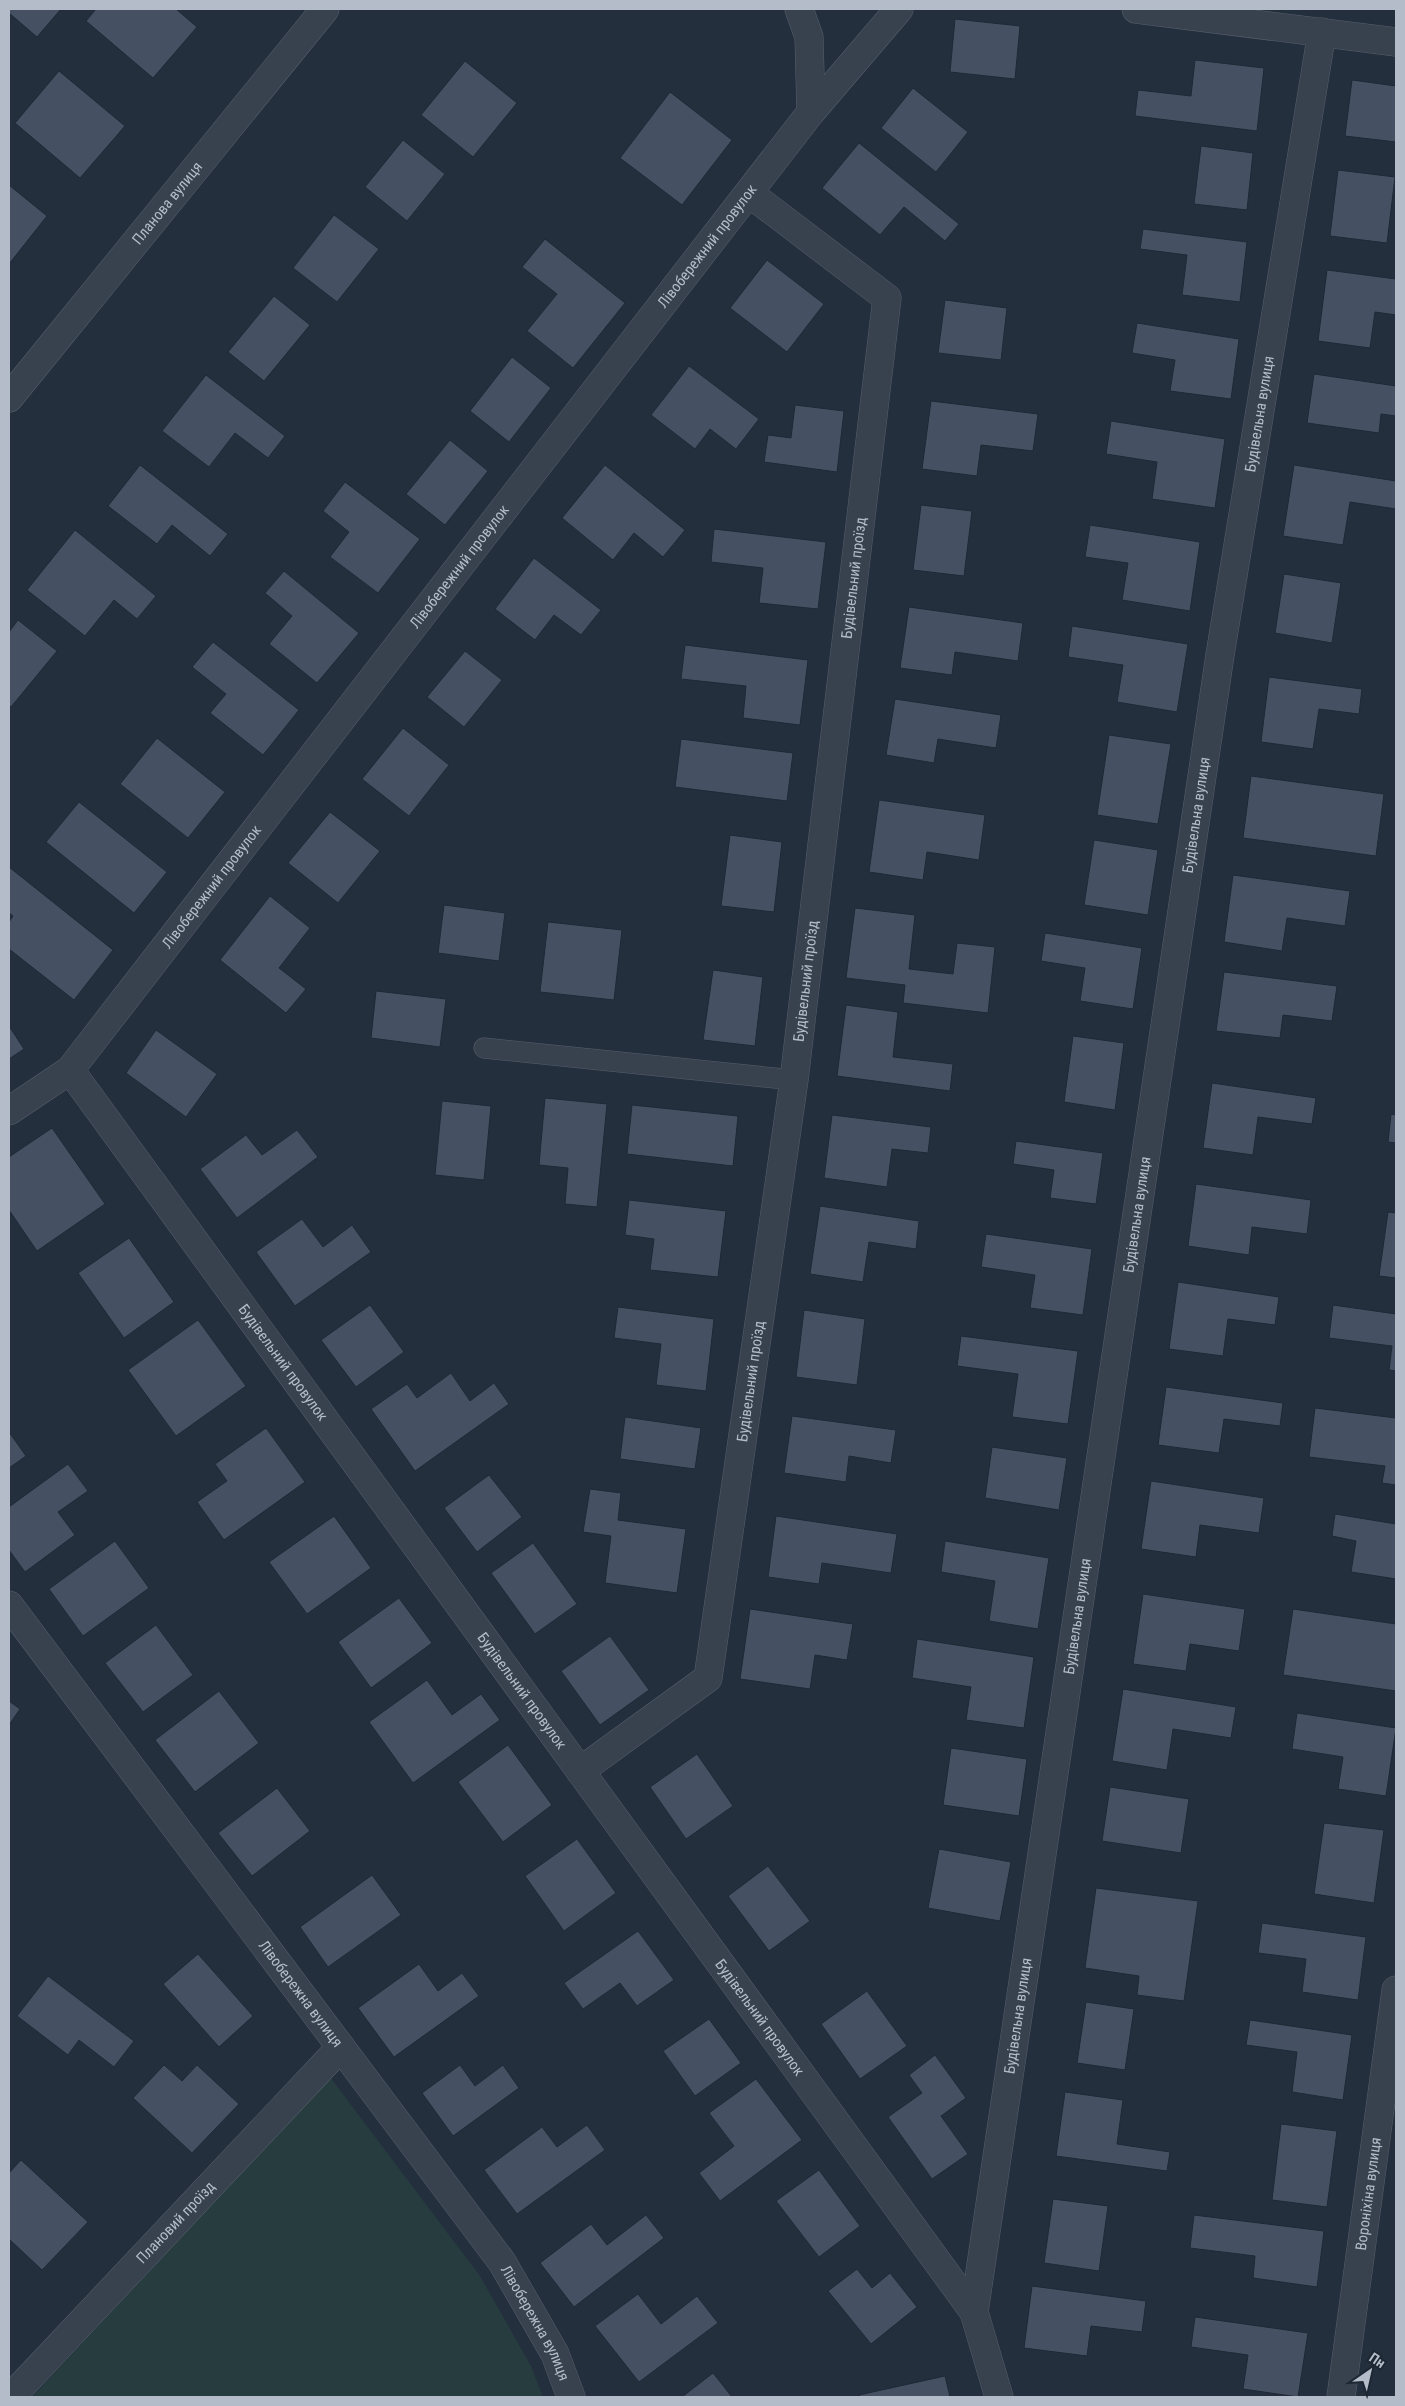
<svg xmlns="http://www.w3.org/2000/svg" width="1405" height="2406" viewBox="0 0 1405 2406" font-family="'Roboto Condensed',sans-serif">
	<rect width="100%" height="100%" fill="#242f3e"/>
	<path fill="#263c3f" d="M 330,2077 L 480,2276 L 531,2366 L 543,2397 L 32,2397 Z"/>
	<path fill="#455162" stroke="#1f2835" d="M 9,9 L 61,9 L 37,37 L 9,13 Z
		M 96,9 L 176,9 L 197,27 L 153,78 L 86,21 Z
		M 955,19 L 1020,26 L 1015,79 L 950,72 Z
		M 1195,60 L 1264,68 L 1257,131 L 1135,116 L 1138,90 L 1191,96 Z
		M 465,61 L 517,103 L 473,157 L 421,115 Z
		M 59,71 L 125,126 L 80,178 L 15,123 Z
		M 1352,80 L 1396,86 L 1396,142 L 1345,136 Z
		M 913,88 L 968,132 L 936,172 L 881,128 Z
		M 670,92 L 732,140 L 682,205 L 620,158 Z
		M 403,140 L 445,174 L 407,221 L 365,187 Z
		M 859,143 L 959,224 L 945,241 L 904,207 L 880,235 L 822,188 Z
		M 1201,146 L 1253,153 L 1247,210 L 1194,204 Z
		M 1338,170 L 1395,177 L 1387,243 L 1330,236 Z
		M 9,185 L 47,216 L 9,264 Z
		M 334,215 L 379,249 L 337,302 L 293,268 Z
		M 1143,229 L 1247,242 L 1240,302 L 1182,295 L 1187,255 L 1140,249 Z
		M 545,239 L 625,303 L 573,368 L 527,331 L 557,294 L 522,267 Z
		M 767,260 L 824,304 L 787,352 L 730,308 Z
		M 1327,270 L 1396,279 L 1396,315 L 1375,312 L 1370,348 L 1318,341 Z
		M 274,296 L 310,325 L 264,381 L 228,352 Z
		M 945,300 L 1007,308 L 1001,360 L 938,353 Z
		M 1137,323 L 1239,339 L 1231,399 L 1170,391 L 1175,360 L 1132,353 Z
		M 512,357 L 551,388 L 509,442 L 470,411 Z
		M 689,366 L 759,419 L 736,449 L 710,429 L 695,449 L 651,415 Z
		M 1314,374 L 1396,386 L 1396,416 L 1381,414 L 1379,433 L 1307,423 Z
		M 206,375 L 285,436 L 268,458 L 235,433 L 209,467 L 162,431 Z
		M 931,401 L 1038,414 L 1033,451 L 981,445 L 977,476 L 922,469 Z
		M 795,405 L 844,411 L 837,472 L 764,462 L 768,435 L 791,438 Z
		M 1111,421 L 1225,439 L 1215,508 L 1152,499 L 1157,462 L 1106,454 Z
		M 450,440 L 488,471 L 445,525 L 406,494 Z
		M 140,465 L 228,534 L 210,556 L 172,525 L 157,544 L 108,506 Z
		M 605,465 L 685,530 L 663,557 L 634,533 L 613,560 L 562,518 Z
		M 1294,465 L 1396,481 L 1396,509 L 1350,502 L 1343,545 L 1283,536 Z
		M 345,482 L 420,539 L 378,593 L 330,557 L 349,532 L 323,511 Z
		M 921,505 L 972,511 L 964,576 L 913,570 Z
		M 1090,525 L 1200,542 L 1190,611 L 1122,600 L 1128,563 L 1085,557 Z
		M 714,529 L 826,542 L 818,609 L 759,603 L 763,568 L 711,562 Z
		M 75,530 L 156,596 L 137,619 L 114,600 L 85,636 L 27,590 Z
		M 534,558 L 601,610 L 581,635 L 554,615 L 535,640 L 495,609 Z
		M 284,571 L 359,633 L 317,683 L 269,644 L 292,616 L 265,593 Z
		M 1284,574 L 1341,583 L 1332,643 L 1275,633 Z
		M 909,607 L 1023,623 L 1018,661 L 955,652 L 952,675 L 900,668 Z
		M 18,620 L 57,651 L 11,707 L 9,705 L 9,632 Z
		M 1072,626 L 1188,644 L 1177,712 L 1117,702 L 1123,665 L 1068,657 Z
		M 213,642 L 299,710 L 263,755 L 210,713 L 226,694 L 192,667 Z
		M 685,645 L 808,660 L 800,725 L 743,718 L 746,686 L 681,679 Z
		M 465,651 L 502,680 L 464,727 L 427,697 Z
		M 1269,677 L 1362,689 L 1359,714 L 1319,709 L 1313,749 L 1261,742 Z
		M 895,699 L 1001,715 L 996,748 L 938,739 L 934,763 L 886,755 Z
		M 403,728 L 449,765 L 409,816 L 362,779 Z
		M 1109,735 L 1171,744 L 1158,824 L 1097,815 Z
		M 157,738 L 225,792 L 188,838 L 120,784 Z
		M 681,739 L 793,753 L 787,801 L 675,787 Z
		M 1251,776 L 1384,794 L 1376,856 L 1243,838 Z
		M 879,800 L 985,815 L 979,860 L 927,852 L 923,880 L 869,872 Z
		M 79,802 L 167,872 L 134,913 L 46,842 Z
		M 330,812 L 380,851 L 338,903 L 288,863 Z
		M 730,835 L 782,842 L 774,912 L 721,906 Z
		M 1094,840 L 1158,850 L 1148,915 L 1084,905 Z
		M 9,867 L 113,950 L 74,1000 L 9,949 L 9,922 L 13,916 L 9,913 Z
		M 1233,875 L 1350,891 L 1345,926 L 1287,918 L 1282,951 L 1224,942 Z
		M 270,896 L 310,928 L 279,968 L 306,989 L 286,1013 L 220,960 Z
		M 444,905 L 505,913 L 499,961 L 438,953 Z
		M 855,908 L 915,915 L 909,969 L 953,974 L 957,943 L 995,947 L 988,1013 L 903,1003 L 905,985 L 846,978 Z
		M 548,922 L 622,930 L 614,1000 L 540,992 Z
		M 1045,933 L 1142,948 L 1133,1009 L 1080,1001 L 1085,968 L 1041,961 Z
		M 713,970 L 763,977 L 755,1046 L 703,1040 Z
		M 1224,972 L 1337,986 L 1332,1021 L 1283,1015 L 1280,1038 L 1216,1031 Z
		M 376,991 L 446,999 L 440,1047 L 371,1038 Z
		M 846,1005 L 898,1012 L 893,1057 L 953,1064 L 950,1091 L 837,1076 Z
		M 9,1026 L 24,1049 L 9,1059 Z
		M 156,1030 L 217,1074 L 186,1117 L 126,1073 Z
		M 1073,1036 L 1124,1043 L 1115,1110 L 1064,1102 Z
		M 1212,1083 L 1316,1098 L 1312,1124 L 1258,1117 L 1253,1155 L 1203,1148 Z
		M 545,1098 L 607,1104 L 597,1207 L 565,1204 L 568,1168 L 539,1165 Z
		M 442,1101 L 491,1106 L 484,1180 L 435,1175 Z
		M 632,1105 L 738,1116 L 733,1166 L 627,1154 Z
		M 1391,1114 L 1396,1115 L 1396,1143 L 1388,1142 Z
		M 832,1115 L 931,1127 L 928,1153 L 892,1149 L 887,1187 L 824,1178 Z
		M 52,1128 L 105,1204 L 37,1251 L 9,1210 L 9,1157 Z
		M 297,1130 L 318,1157 L 237,1218 L 200,1169 L 246,1135 L 262,1155 Z
		M 1016,1141 L 1103,1153 L 1096,1204 L 1050,1198 L 1054,1170 L 1013,1164 Z
		M 1196,1184 L 1311,1200 L 1307,1234 L 1252,1227 L 1249,1255 L 1188,1246 Z
		M 629,1200 L 726,1211 L 718,1277 L 650,1270 L 654,1239 L 625,1235 Z
		M 820,1206 L 919,1221 L 916,1249 L 869,1242 L 863,1282 L 810,1274 Z
		M 1388,1212 L 1396,1213 L 1396,1278 L 1379,1276 Z
		M 302,1219 L 323,1247 L 352,1225 L 371,1252 L 295,1306 L 256,1252 Z
		M 986,1234 L 1092,1249 L 1083,1315 L 1030,1308 L 1035,1275 L 981,1267 Z
		M 129,1238 L 174,1302 L 124,1338 L 78,1273 Z
		M 1178,1282 L 1279,1297 L 1275,1325 L 1228,1319 L 1223,1356 L 1169,1349 Z
		M 370,1305 L 404,1352 L 356,1387 L 321,1340 Z
		M 1333,1305 L 1396,1314 L 1396,1371 L 1389,1370 L 1392,1346 L 1329,1338 Z
		M 618,1307 L 714,1319 L 706,1391 L 656,1385 L 661,1344 L 614,1338 Z
		M 804,1310 L 865,1319 L 857,1385 L 796,1377 Z
		M 198,1320 L 246,1386 L 176,1436 L 128,1370 Z
		M 961,1336 L 1078,1351 L 1068,1424 L 1012,1417 L 1018,1374 L 957,1366 Z
		M 451,1373 L 470,1401 L 494,1383 L 509,1404 L 415,1471 L 371,1409 L 407,1384 L 417,1398 Z
		M 1166,1387 L 1283,1403 L 1280,1426 L 1224,1419 L 1219,1453 L 1158,1445 Z
		M 1315,1408 L 1396,1418 L 1396,1485 L 1382,1483 L 1385,1466 L 1309,1457 Z
		M 792,1416 L 896,1430 L 891,1463 L 849,1456 L 846,1482 L 784,1473 Z
		M 625,1417 L 701,1428 L 695,1469 L 620,1459 Z
		M 266,1428 L 305,1482 L 224,1540 L 197,1502 L 227,1481 L 215,1464 Z
		M 9,1432 L 26,1456 L 9,1468 Z
		M 992,1447 L 1067,1458 L 1059,1510 L 985,1498 Z
		M 68,1464 L 88,1491 L 58,1512 L 75,1535 L 25,1572 L 9,1550 L 9,1507 Z
		M 489,1475 L 522,1517 L 477,1552 L 444,1508 Z
		M 1151,1481 L 1264,1498 L 1259,1533 L 1200,1525 L 1196,1557 L 1141,1549 Z
		M 590,1489 L 621,1493 L 618,1520 L 686,1529 L 677,1593 L 605,1583 L 611,1536 L 583,1532 Z
		M 1335,1514 L 1396,1524 L 1396,1579 L 1351,1572 L 1356,1541 L 1332,1536 Z
		M 334,1516 L 371,1568 L 307,1614 L 269,1562 Z
		M 776,1516 L 897,1534 L 891,1573 L 822,1563 L 819,1584 L 768,1577 Z
		M 115,1541 L 149,1588 L 83,1636 L 49,1589 Z
		M 945,1541 L 1049,1558 L 1038,1629 L 989,1621 L 995,1581 L 941,1572 Z
		M 533,1543 L 577,1604 L 535,1634 L 491,1573 Z
		M 1143,1594 L 1245,1609 L 1239,1651 L 1190,1644 L 1186,1671 L 1133,1664 Z
		M 399,1598 L 432,1643 L 371,1688 L 338,1642 Z
		M 750,1609 L 853,1624 L 847,1660 L 815,1655 L 810,1689 L 740,1679 Z
		M 1293,1609 L 1396,1624 L 1396,1691 L 1283,1675 Z
		M 156,1625 L 193,1675 L 143,1712 L 105,1663 Z
		M 610,1636 L 649,1690 L 600,1725 L 561,1671 Z
		M 917,1639 L 1034,1657 L 1024,1728 L 966,1720 L 971,1687 L 912,1678 Z
		M 427,1680 L 452,1715 L 481,1694 L 500,1720 L 413,1783 L 369,1722 Z
		M 1123,1689 L 1236,1707 L 1231,1738 L 1173,1729 L 1167,1770 L 1112,1761 Z
		M 219,1691 L 259,1743 L 195,1792 L 155,1740 Z
		M 9,1701 L 20,1709 L 9,1725 Z
		M 1297,1713 L 1396,1728 L 1386,1796 L 1338,1789 L 1343,1757 L 1292,1749 Z
		M 508,1745 L 552,1805 L 503,1842 L 458,1782 Z
		M 951,1748 L 1027,1759 L 1019,1816 L 943,1805 Z
		M 697,1754 L 733,1806 L 686,1839 L 650,1787 Z
		M 1110,1787 L 1189,1799 L 1181,1853 L 1102,1841 Z
		M 277,1788 L 310,1831 L 252,1876 L 218,1833 Z
		M 1324,1823 L 1384,1830 L 1374,1903 L 1314,1894 Z
		M 577,1839 L 616,1893 L 564,1931 L 525,1876 Z
		M 939,1849 L 1011,1862 L 1000,1921 L 928,1908 Z
		M 768,1866 L 810,1921 L 769,1951 L 728,1896 Z
		M 372,1875 L 401,1915 L 328,1967 L 300,1927 Z
		M 1096,1888 L 1198,1901 L 1184,2001 L 1137,1995 L 1139,1976 L 1085,1968 Z
		M 1262,1923 L 1366,1937 L 1358,2000 L 1302,1992 L 1306,1959 L 1258,1953 Z
		M 638,1931 L 674,1980 L 637,2006 L 620,1983 L 583,2009 L 564,1983 Z
		M 198,1954 L 253,2016 L 219,2047 L 163,1984 Z
		M 419,1964 L 438,1991 L 462,1973 L 479,1996 L 394,2057 L 358,2008 Z
		M 48,1976 L 134,2041 L 114,2067 L 79,2040 L 68,2055 L 17,2016 Z
		M 867,1991 L 907,2046 L 860,2079 L 821,2024 Z
		M 1086,2002 L 1134,2009 L 1125,2070 L 1077,2063 Z
		M 709,2019 L 741,2063 L 695,2096 L 663,2051 Z
		M 1250,2020 L 1352,2035 L 1343,2100 L 1292,2092 L 1297,2052 L 1246,2045 Z
		M 935,2055 L 966,2098 L 941,2116 L 968,2154 L 932,2179 L 888,2117 L 922,2093 L 909,2075 Z
		M 164,2065 L 182,2081 L 197,2065 L 239,2104 L 192,2153 L 133,2098 Z
		M 460,2065 L 475,2086 L 503,2065 L 519,2088 L 453,2136 L 422,2093 Z
		M 756,2079 L 802,2140 L 720,2201 L 699,2173 L 734,2146 L 709,2113 Z
		M 1065,2092 L 1123,2100 L 1117,2144 L 1170,2152 L 1167,2171 L 1056,2156 Z
		M 1281,2124 L 1337,2131 L 1327,2207 L 1272,2200 Z
		M 587,2125 L 605,2150 L 517,2214 L 484,2170 L 542,2127 L 557,2147 Z
		M 21,2160 L 88,2222 L 42,2270 L 9,2239 L 9,2173 Z
		M 819,2170 L 860,2226 L 819,2257 L 776,2201 Z
		M 1053,2199 L 1108,2206 L 1099,2271 L 1044,2263 Z
		M 646,2215 L 664,2238 L 574,2307 L 540,2263 L 591,2224 L 607,2245 Z
		M 1194,2215 L 1324,2231 L 1317,2287 L 1253,2278 L 1255,2256 L 1190,2248 Z
		M 857,2269 L 872,2288 L 890,2273 L 917,2307 L 871,2344 L 828,2291 Z
		M 1032,2286 L 1146,2301 L 1142,2332 L 1091,2326 L 1087,2356 L 1024,2348 Z
		M 638,2294 L 661,2324 L 697,2296 L 718,2323 L 639,2382 L 595,2326 Z
		M 1195,2317 L 1308,2333 L 1298,2397 L 1243,2389 L 1248,2355 L 1191,2347 Z
		M 713,2373 L 732,2397 L 682,2397 Z
		M 945,2376 L 950,2397 L 860,2397 L 859,2395 Z"/>
	<g fill="none" stroke-linecap="round" stroke-linejoin="round">
		<defs>
			<path id="lane" d="M 484,1048 L 794,1080"/>
			<g id="street">
				<path d="M 799,9 L 809,37 L 811,112"/>
				<path d="M 1136,9 L 1396,42"/>
				<path id="s1" d="M 9,398 L 325,9"/>
				<path id="s2" d="M 70,1070 L 974,2312"/>
				<path id="s3" d="M 9,1111 L 70,1070 L 811,112 L 899,9"/>
				<path id="s4" d="M 9,1605 L 502,2262 L 555,2354 L 571,2397"/>
				<path id="s5" d="M 580,1771 L 708,1678 L 794,1080 L 887,298 L 749,193"/>
				<path id="s6" d="M 11,2397 L 341,2047"/>
				<path id="s7" d="M 999,2397 L 974,2312 L 1220,655 L 1322,32"/>
				<path id="s8" d="M 1341,2397 L 1396,1990"/>
			</g>
		</defs>
		<use href="#lane" stroke="#565f6c" stroke-width="21"/>
		<use href="#street" stroke="#565f6c" stroke-width="29"/>
		<use href="#lane" stroke="#38414e" stroke-width="20"/>
		<use href="#street" stroke="#38414e" stroke-width="28"/>
	</g>
	<g text-anchor="middle" stroke-width="4" stroke-linejoin="round" paint-order="stroke">
		<g font-size="15" fill="#b4bcc9" stroke="#1d2633">
			<text dy="5" stroke="none"><textPath href="#s1" startOffset="251">Планова вулиця</textPath></text>
			<text dy="5" stroke="none"><textPath href="#s3" startOffset="1115">Лівобережний провулок</textPath></text>
			<text dy="5" stroke="none"><textPath href="#s7" startOffset="2008">Будівельна вулиця</textPath></text>
			<text dy="5" stroke="none"><textPath href="#s3" startOffset="710">Лівобережний провулок</textPath></text>
			<text dy="5" stroke="none"><textPath href="#s5" startOffset="1268">Будівельний проїзд</textPath></text>
			<text dy="5" stroke="none"><textPath href="#s7" startOffset="1602">Будівельна вулиця</textPath></text>
			<text dy="5" stroke="none"><textPath href="#s3" startOffset="305">Лівобережний провулок</textPath></text>
			<text dy="5" stroke="none"><textPath href="#s5" startOffset="862">Будівельний проїзд</textPath></text>
			<text dy="5" stroke="none"><textPath href="#s7" startOffset="1198">Будівельна вулиця</textPath></text>
			<text dy="5" stroke="none"><textPath href="#s2" startOffset="362">Будівельний провулок</textPath></text>
			<text dy="5" stroke="none"><textPath href="#s5" startOffset="458">Будівельний проїзд</textPath></text>
			<text dy="5" stroke="none"><textPath href="#s7" startOffset="792">Будівельна вулиця</textPath></text>
			<text dy="5" stroke="none"><textPath href="#s2" startOffset="768">Будівельний провулок</textPath></text>
			<text dy="5" stroke="none"><textPath href="#s4" startOffset="486">Лівобережна вулиця</textPath></text>
			<text dy="5" stroke="none"><textPath href="#s7" startOffset="388">Будівельна вулиця</textPath></text>
			<text dy="5" stroke="none"><textPath href="#s2" startOffset="1172">Будівельний провулок</textPath></text>
			<text dy="5" stroke="none"><textPath href="#s8" startOffset="205">Вороніхіна вулиця</textPath></text>
			<text dy="5" stroke="none"><textPath href="#s6" startOffset="240">Плановий проїзд</textPath></text>
			<text dy="5" stroke="none"><textPath href="#s4" startOffset="891">Лівобережна вулиця</textPath></text>
		</g>
	</g>
	<rect width="1405" height="2406" fill="none" stroke="#b4bcc9" stroke-width="20"/>
	<g transform="translate(1370 2371) rotate(34)" stroke="#1d2633" stroke-width="4" paint-order="stroke">
	<path d="M0-4L9 19L0 12L-9 19Z" fill="#b4bcc9"/>
	<text y="-8" font-size="14" font-weight="bold" text-anchor="middle" fill="#b4bcc9">Пн</text>
	</g>
</svg>
